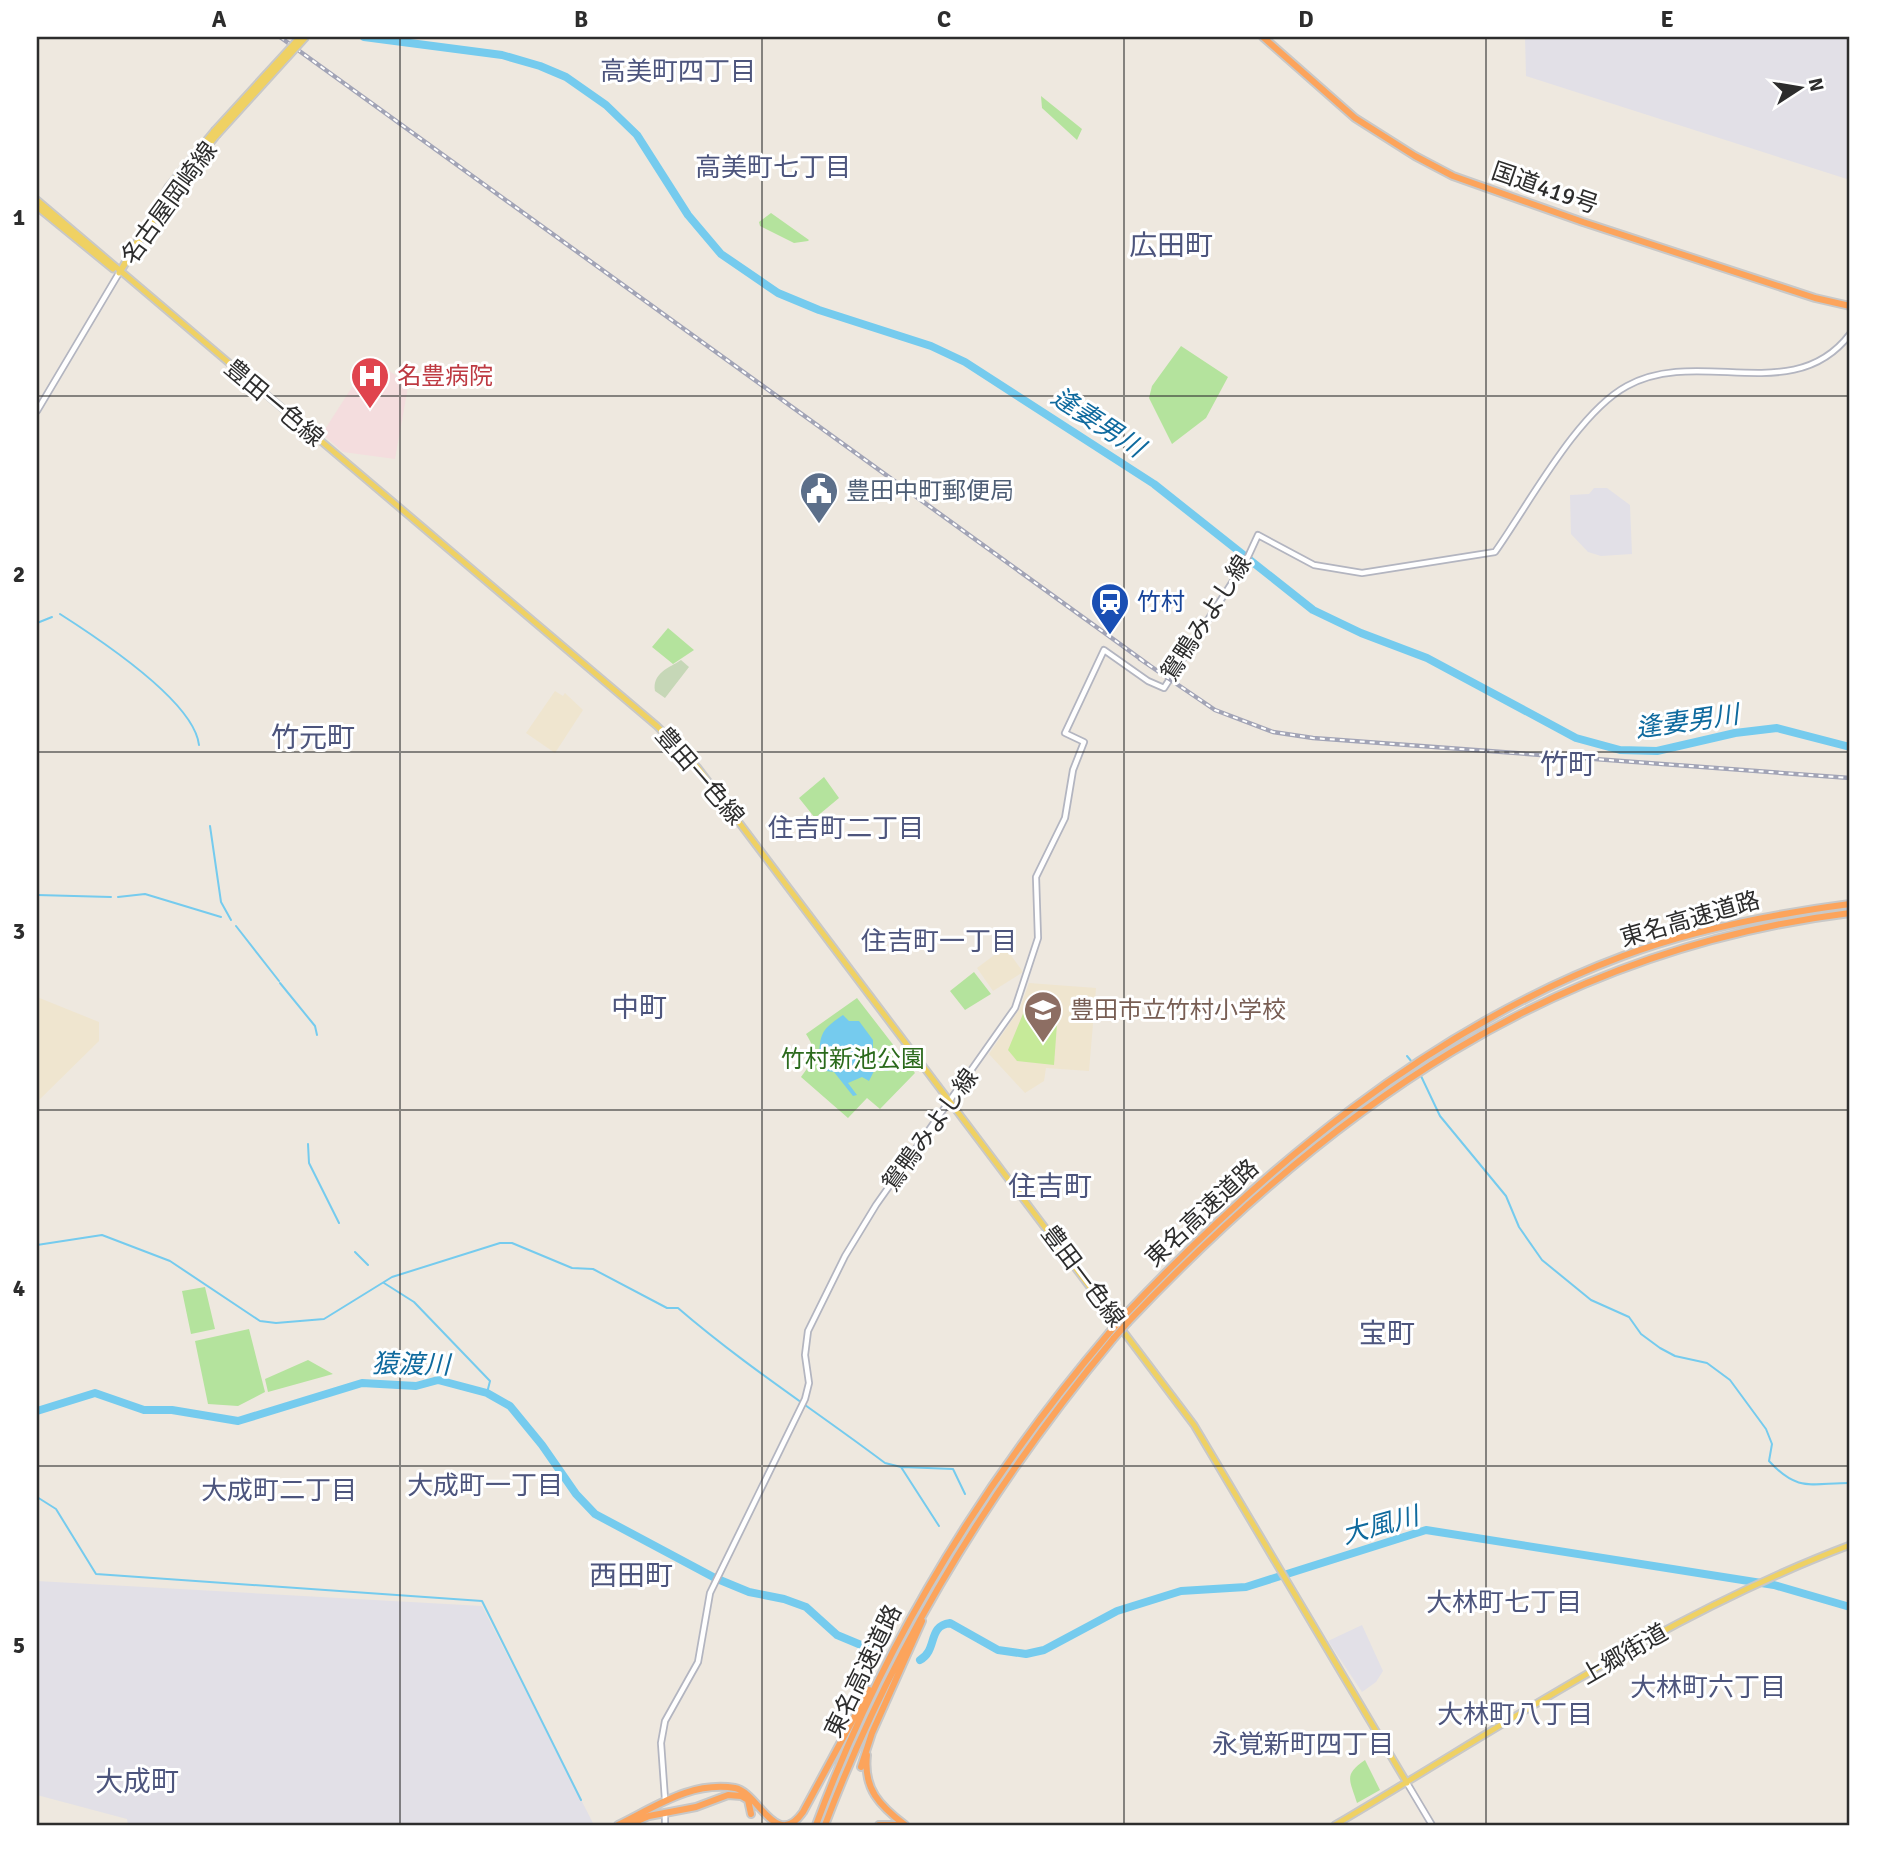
<svg xmlns="http://www.w3.org/2000/svg" width="1887" height="1862" viewBox="0 0 1887 1862" font-family="Signika,'Noto Sans JP',sans-serif">
	<rect width="100%" height="100%" fill="#eee8df"/>
	<path fill="#e2e0e7" d="M 1525,37 L 1850,37 L 1850,180 L 1526,76 Z
		M 1594,488 L 1607,488 L 1630,505 L 1632,554 L 1601,556 L 1588,552 L 1571,534 L 1570,495 L 1589,494 Z
		M 37,1581 L 482,1606 L 594,1825 L 128,1825 L 127,1819 L 37,1795 Z
		M 1362,1625 L 1383,1671 L 1376,1682 L 1362,1692 L 1328,1641 Z"/>
	<path fill="#efe5cf" d="M 555,691 L 563,696 L 565,693 L 583,710 L 555,753 L 526,733 Z
		M 1005,947 L 1023,972 L 993,991 L 977,968 Z
		M 1029,983 L 1096,988 L 1089,1071 L 1046,1068 L 1044,1081 L 1025,1093 L 989,1054 L 1020,1008 Z
		M 37,997 L 99,1022 L 99,1041 L 37,1102 Z"/>
	<path fill="#f4ddde" d="M 370,359 L 402,379 L 408,387 L 395,459 L 343,452 L 322,434 Z"/>
	<path fill="#b4e39d" d="M 1041,96 L 1082,129 L 1077,140 L 1042,108 Z
		M 771,213 L 809,240 L 808,241 L 794,243 L 760,226 L 759,222 Z
		M 1181,346 L 1228,377 L 1206,418 L 1172,444 L 1149,398 L 1152,386 Z
		M 668,628 L 694,650 L 673,664 L 652,647 Z
		M 824,777 L 839,798 L 815,818 L 799,798 Z
		M 974,972 L 991,994 L 965,1010 L 950,991 Z
		M 857,998 L 915,1073 L 880,1109 L 867,1098 L 848,1118 L 801,1077 C 813,1061 818,1052 806,1034 Z
		M 205,1287 L 215,1329 L 191,1334 L 182,1291 Z
		M 249,1329 L 265,1392 L 238,1406 L 208,1404 L 195,1341 Z
		M 308,1360 L 333,1374 L 268,1392 L 265,1379 Z
		M 1365,1760 L 1380,1790 L 1357,1803 C 1350,1780 1343,1775 1365,1760 Z"/>
	<path fill="#c6d7b7" d="M 681,660 L 689,667 L 665,698 L 655,691 C 652,673 669,668 681,660 Z"/>
	<path fill="#c6ea99" d="M 1030,997 L 1044,997 L 1058,1010 L 1054,1065 L 1017,1061 L 1008,1050 Z"/>
	<path fill="#75cbee" d="M 843,1015 L 849,1021 L 859,1021 L 873,1040 L 873,1060 L 887,1066 L 888,1071 L 875,1069 L 869,1081 L 862,1077 L 848,1083 L 857,1095 L 853,1096 L 834,1072 L 826,1071 L 827,1066 L 819,1063 C 820,1035 819,1031 843,1015 Z"/>
	<g fill="none" stroke-linecap="round" stroke-linejoin="round">
		<path stroke="#75cbee" stroke-width="2" d="M 60,614 C 96,637 194,701 199,745
			M 37,623 L 52,617
			M 210,826 L 221,902 L 231,920
			M 37,895 L 111,897
			M 118,897 L 145,894 L 221,917
			M 236,926 L 279,981
			M 280,983 L 315,1026 L 317,1035
			M 1407,1056 L 1412,1062
			M 1421,1076 L 1440,1116 L 1506,1196 L 1519,1227 L 1542,1260 L 1591,1300 L 1629,1317 L 1641,1334 L 1660,1348 L 1675,1356 L 1707,1363 L 1730,1380 L 1766,1429 L 1772,1444 L 1769,1461 C 1798,1493 1812,1483 1850,1483
			M 308,1144 L 309,1163 L 339,1223
			M 37,1245 L 102,1235 L 170,1261 L 260,1321 L 276,1323 L 324,1319 L 392,1277 L 500,1243 L 512,1243 L 572,1268 L 593,1269 L 667,1308 L 678,1308 C 744,1365 816,1411 885,1463 L 901,1467 L 939,1526
			M 355,1252 L 368,1265
			M 384,1283 L 414,1302 L 490,1381 L 487,1393
			M 902,1467 L 953,1469 L 965,1494
			M 37,1497 L 56,1509 L 96,1574 L 482,1601 L 581,1800"/>
		<path stroke="#75cbee" stroke-width="8" d="M 364,37 L 502,55 L 540,66 L 566,77 L 606,105 L 637,135 L 688,215 L 721,254 L 778,293 L 819,310 L 931,346 L 965,362 L 1154,484 L 1313,610 L 1361,633 L 1427,658 L 1576,738 L 1620,750 L 1657,751 L 1735,733 L 1777,728 L 1850,747
			M 37,1411 L 95,1393 L 144,1410 L 172,1410 L 238,1421 L 362,1383 L 416,1386 L 438,1380 L 487,1393 L 510,1406 L 542,1445 L 576,1494 L 595,1514 L 715,1578 L 749,1592 L 784,1599 L 806,1607 L 837,1635 L 873,1650
			M 920,1660 C 938,1650 927,1626 950,1623 L 998,1650 L 1026,1654 L 1044,1650 L 1117,1611 L 1181,1591 L 1246,1587 L 1426,1530 L 1774,1585 L 1850,1607"/>
		<defs>
			<path id="secondary" d="M 37,411 L 119,273
				M 1407,1783 L 1432,1825
				M 665,1799 L 661,1743 L 665,1721 L 698,1662 L 710,1593 L 805,1399 L 809,1383 L 805,1355 L 808,1331 L 845,1256 L 876,1205 L 1015,1008 L 1038,938 L 1036,877 L 1065,818 L 1073,770 L 1084,742 L 1065,733 L 1104,650 L 1148,681 L 1164,688 L 1246,561 L 1258,535 L 1314,565 L 1362,573 L 1495,552 C 1529,504 1577,413 1627,386 C 1699,346 1794,408 1850,334
				M 665,1815 L 665,1825"/>
			<path id="primary" d="M 37,200 L 657,726 L 698,768 L 1194,1425 L 1407,1783
				M 37,207 L 113,269
				M 122,269 L 174,188 L 217,135
				M 119,273 L 168,187 L 214,131
				M 1335,1825 C 1503,1726 1667,1614 1850,1545"/>
			<path id="highway" d="M 1263,37 L 1355,118 L 1415,156 L 1453,176 L 1583,222 L 1815,298 L 1850,306
				M 1123,1317 C 1263,1168 1430,1028 1623,956 C 1696,929 1773,914 1850,904
				M 1128,1322 C 1331,1108 1551,950 1850,913
				M 867,1755 C 863,1789 880,1806 905,1825
				M 861,1767 L 872,1733 L 922,1621
				M 618,1825 C 655,1807 691,1781 735,1788 C 758,1792 776,1851 803,1812 L 869,1690
				M 628,1825 L 649,1816 L 696,1807 L 728,1795 L 741,1796 L 748,1800 L 751,1814
				M 816,1825 C 883,1644 984,1480 1109,1333
				M 825,1825 C 893,1645 991,1486 1114,1338
				M 879,1825 L 896,1825"/>
		</defs>
		<use href="#secondary" stroke="#b3b5c0" stroke-width="8"/>
		<use href="#primary" stroke="#c8c8c8" stroke-width="9"/>
		<use href="#highway" stroke="#c8c8c8" stroke-width="10"/>
		<use href="#secondary" stroke="#fff" stroke-width="4.5"/>
		<use href="#primary" stroke="#efd163" stroke-width="5"/>
		<use href="#highway" stroke="#fca45c" stroke-width="6"/>
		<defs>
			<path id="rail" d="M 280,37 L 1149,665
				M 1140,659 L 1215,710 L 1273,732 L 1313,738 L 1850,778"/>
		</defs>
		<use href="#rail" stroke="#a2a4b6" stroke-width="4.5"/>
		<use href="#rail" stroke="#fff" stroke-width="2" stroke-dasharray="5" stroke-linecap="butt"/>
		<defs>
			<path id="primary-bridge" d="M 214,131 L 300,37
				M 217,135 L 306,37"/>
			<path id="highway-bridge" d="M 1109,1333 L 1123,1317
				M 1114,1338 L 1128,1322"/>
		</defs>
		<use href="#primary-bridge" stroke="#c8c8c8" stroke-width="9" stroke-linecap="butt"/>
		<use href="#highway-bridge" stroke="#c8c8c8" stroke-width="10" stroke-linecap="butt"/>
		<use href="#primary-bridge" stroke="#efd163" stroke-width="5"/>
		<use href="#highway-bridge" stroke="#fca45c" stroke-width="6"/>
	</g>
	<path fill="none" stroke="#2d2d2d" stroke-width="2" stroke-opacity="0.55" d="M 400,37 L 400,1825M 762,37 L 762,1825M 1124,37 L 1124,1825M 1486,37 L 1486,1825M 37,396 L 1850,396M 37,752 L 1850,752M 37,1110 L 1850,1110M 37,1466 L 1850,1466"/>
	<defs>
		<symbol id="hospital-pin" viewBox="-11 -11 22 30"><path d="M0 17L-7.5 6A9.5 9.5 0 1 1 7.5 6Z" fill="#e0444e" stroke="#fff"/><path d="M-5-5h3v3.5h4V-5h3V5h-3V1.5h-4V5h-3Z" fill="#fff"/></symbol>
		<symbol id="civic-pin" viewBox="-11 -11 22 30"><path d="M0 17L-7.5 6A9.5 9.5 0 1 1 7.5 6Z" fill="#5c6f8a" stroke="#fff"/><path d="M-.6-6.5H3V-4.5H.6V-3L4-1V1h2V6H-6V1h2V-1L-.6-3ZM-1.2 2.5V6h2.4V2.5Z" fill="#fff"/></symbol>
		<symbol id="station-pin" viewBox="-11 -11 22 30"><path d="M0 17L-7.5 6A9.5 9.5 0 1 1 7.5 6Z" fill="#1a4fb4" stroke="#fff"/><path d="M-3-6H3Q5-6 5-4V2Q5 4 3 4L4.5 6H3L1.5 4h-3L-3 6H-4.5L-3 4Q-5 4-5 2V-4Q-5-6-3-6ZM-3.5-4v3h7v-3ZM-3.5 1v1.5H-2V1ZM2 1v1.5H3.5V1Z" fill="#fff"/></symbol>
		<symbol id="school-pin" viewBox="-11 -11 22 30"><path d="M0 17L-7.5 6A9.5 9.5 0 1 1 7.5 6Z" fill="#8d6e63" stroke="#fff"/><path d="M0-5L7-2L0 1L-7-2ZM-4 1L0 2.5L4 1V4Q0 6-4 4Z" fill="#fff"/></symbol>
	</defs>
	<g fill-rule="evenodd">
		<use href="#hospital-pin" x="348" y="354" width="44" height="60"/>
		<use href="#civic-pin" x="797" y="469" width="44" height="60"/>
		<use href="#station-pin" x="1088" y="580" width="44" height="60"/>
		<use href="#school-pin" x="1021" y="988" width="44" height="60"/>
	</g>
	<g text-anchor="middle" stroke-width="6" stroke-linejoin="round" paint-order="stroke">
		<g font-size="24" fill="#2d2d2d" stroke="#fff">
			<text transform="translate(1545 188) rotate(19)" y="8">国道419号</text>
			<text transform="translate(169 203) rotate(-54)" y="8">名古屋岡崎線</text>
			<text transform="translate(274 403) rotate(40)" y="8">豊田一色線</text>
			<text transform="translate(1206 618) rotate(-57)" y="8">鴛鴨みよし線</text>
			<text transform="translate(700 776) rotate(49)" y="8">豊田一色線</text>
			<text transform="translate(1690 919) rotate(-16)" y="8">東名高速道路</text>
			<text transform="translate(930 1130) rotate(-54)" y="8">鴛鴨みよし線</text>
			<text transform="translate(1202 1213) rotate(-43)" y="8">東名高速道路</text>
			<text transform="translate(1083 1276) rotate(53)" y="8">豊田一色線</text>
			<text transform="translate(1624 1654) rotate(-30)" y="8">上郷街道</text>
			<text transform="translate(863 1671) rotate(-64)" y="8">東名高速道路</text>
		</g>
		<g font-size="24" fill="#be3a42" stroke="#fff" text-anchor="start">
			<text x="397" y="384">名豊病院</text>
		</g>
		<g font-size="24" fill="#4e5e75" stroke="#fff" text-anchor="start">
			<text x="846" y="499">豊田中町郵便局</text>
		</g>
		<g font-size="24" fill="#164399" stroke="#fff" text-anchor="start">
			<text x="1137" y="610">竹村</text>
		</g>
		<g font-size="24" fill="#785e54" stroke="#fff" text-anchor="start">
			<text x="1070" y="1018">豊田市立竹村小学校</text>
		</g>
		<g font-size="24" fill="#2b6a1c" stroke="#fff">
			<text x="853" y="1067">竹村新池公園</text>
		</g>
		<g font-size="26" fill="#4d557d" stroke="#fff">
			<text x="678" y="80">高美町四丁目</text>
			<text x="773" y="176">高美町七丁目</text>
			<text x="846" y="837">住吉町二丁目</text>
			<text x="939" y="950">住吉町一丁目</text>
			<text x="485" y="1494">大成町一丁目</text>
			<text x="279" y="1499">大成町二丁目</text>
			<text x="1504" y="1611">大林町七丁目</text>
			<text x="1708" y="1696">大林町六丁目</text>
			<text x="1515" y="1723">大林町八丁目</text>
			<text x="1303" y="1753">永覚新町四丁目</text>
		</g>
		<g font-size="26" font-style="italic" fill="#0f6a9e" stroke="#fff">
			<text transform="translate(1098 422) rotate(33)" y="9">逢妻男川</text>
			<text transform="translate(1687 721) rotate(-8)" y="9">逢妻男川</text>
			<text transform="translate(411 1364) rotate(1)" y="9">猿渡川</text>
			<text transform="translate(1380 1525) rotate(-15)" y="9">大風川</text>
		</g>
		<g font-size="28" fill="#4d557d" stroke="#fff">
			<text x="1171" y="255">広田町</text>
			<text x="313" y="747">竹元町</text>
			<text x="1568" y="774">竹町</text>
			<text x="639" y="1017">中町</text>
			<text x="1050" y="1196">住吉町</text>
			<text x="1387" y="1343">宝町</text>
			<text x="631" y="1585">西田町</text>
			<text x="137" y="1791">大成町</text>
		</g>
	</g>
	<rect width="1887" height="1862" fill="none" stroke="#ffffff" stroke-width="77"/>
	<g transform="translate(1800 88) rotate(78)" stroke="#ffffff" stroke-width="5" paint-order="stroke">
	<path d="M0-5L12 26L0 18L-12 26Z" fill="#2d2d2d"/>
	<text y="-10" font-size="19" font-weight="bold" text-anchor="middle" fill="#2d2d2d">N</text>
	</g>
	<rect x="38" y="38" width="1810" height="1786" fill="none" stroke="#2d2d2d" stroke-width="2.5"/>
	<g font-size="23" text-anchor="middle" font-weight="bold" fill="#2d2d2d">
		<text x="219" y="27">A</text>
		<text x="581" y="27">B</text>
		<text x="944" y="27">C</text>
		<text x="1306" y="27">D</text>
		<text x="1667" y="27">E</text>
		<text x="19" y="225">1</text>
		<text x="19" y="582">2</text>
		<text x="19" y="939">3</text>
		<text x="19" y="1296">4</text>
		<text x="19" y="1653">5</text>
	</g>
</svg>
